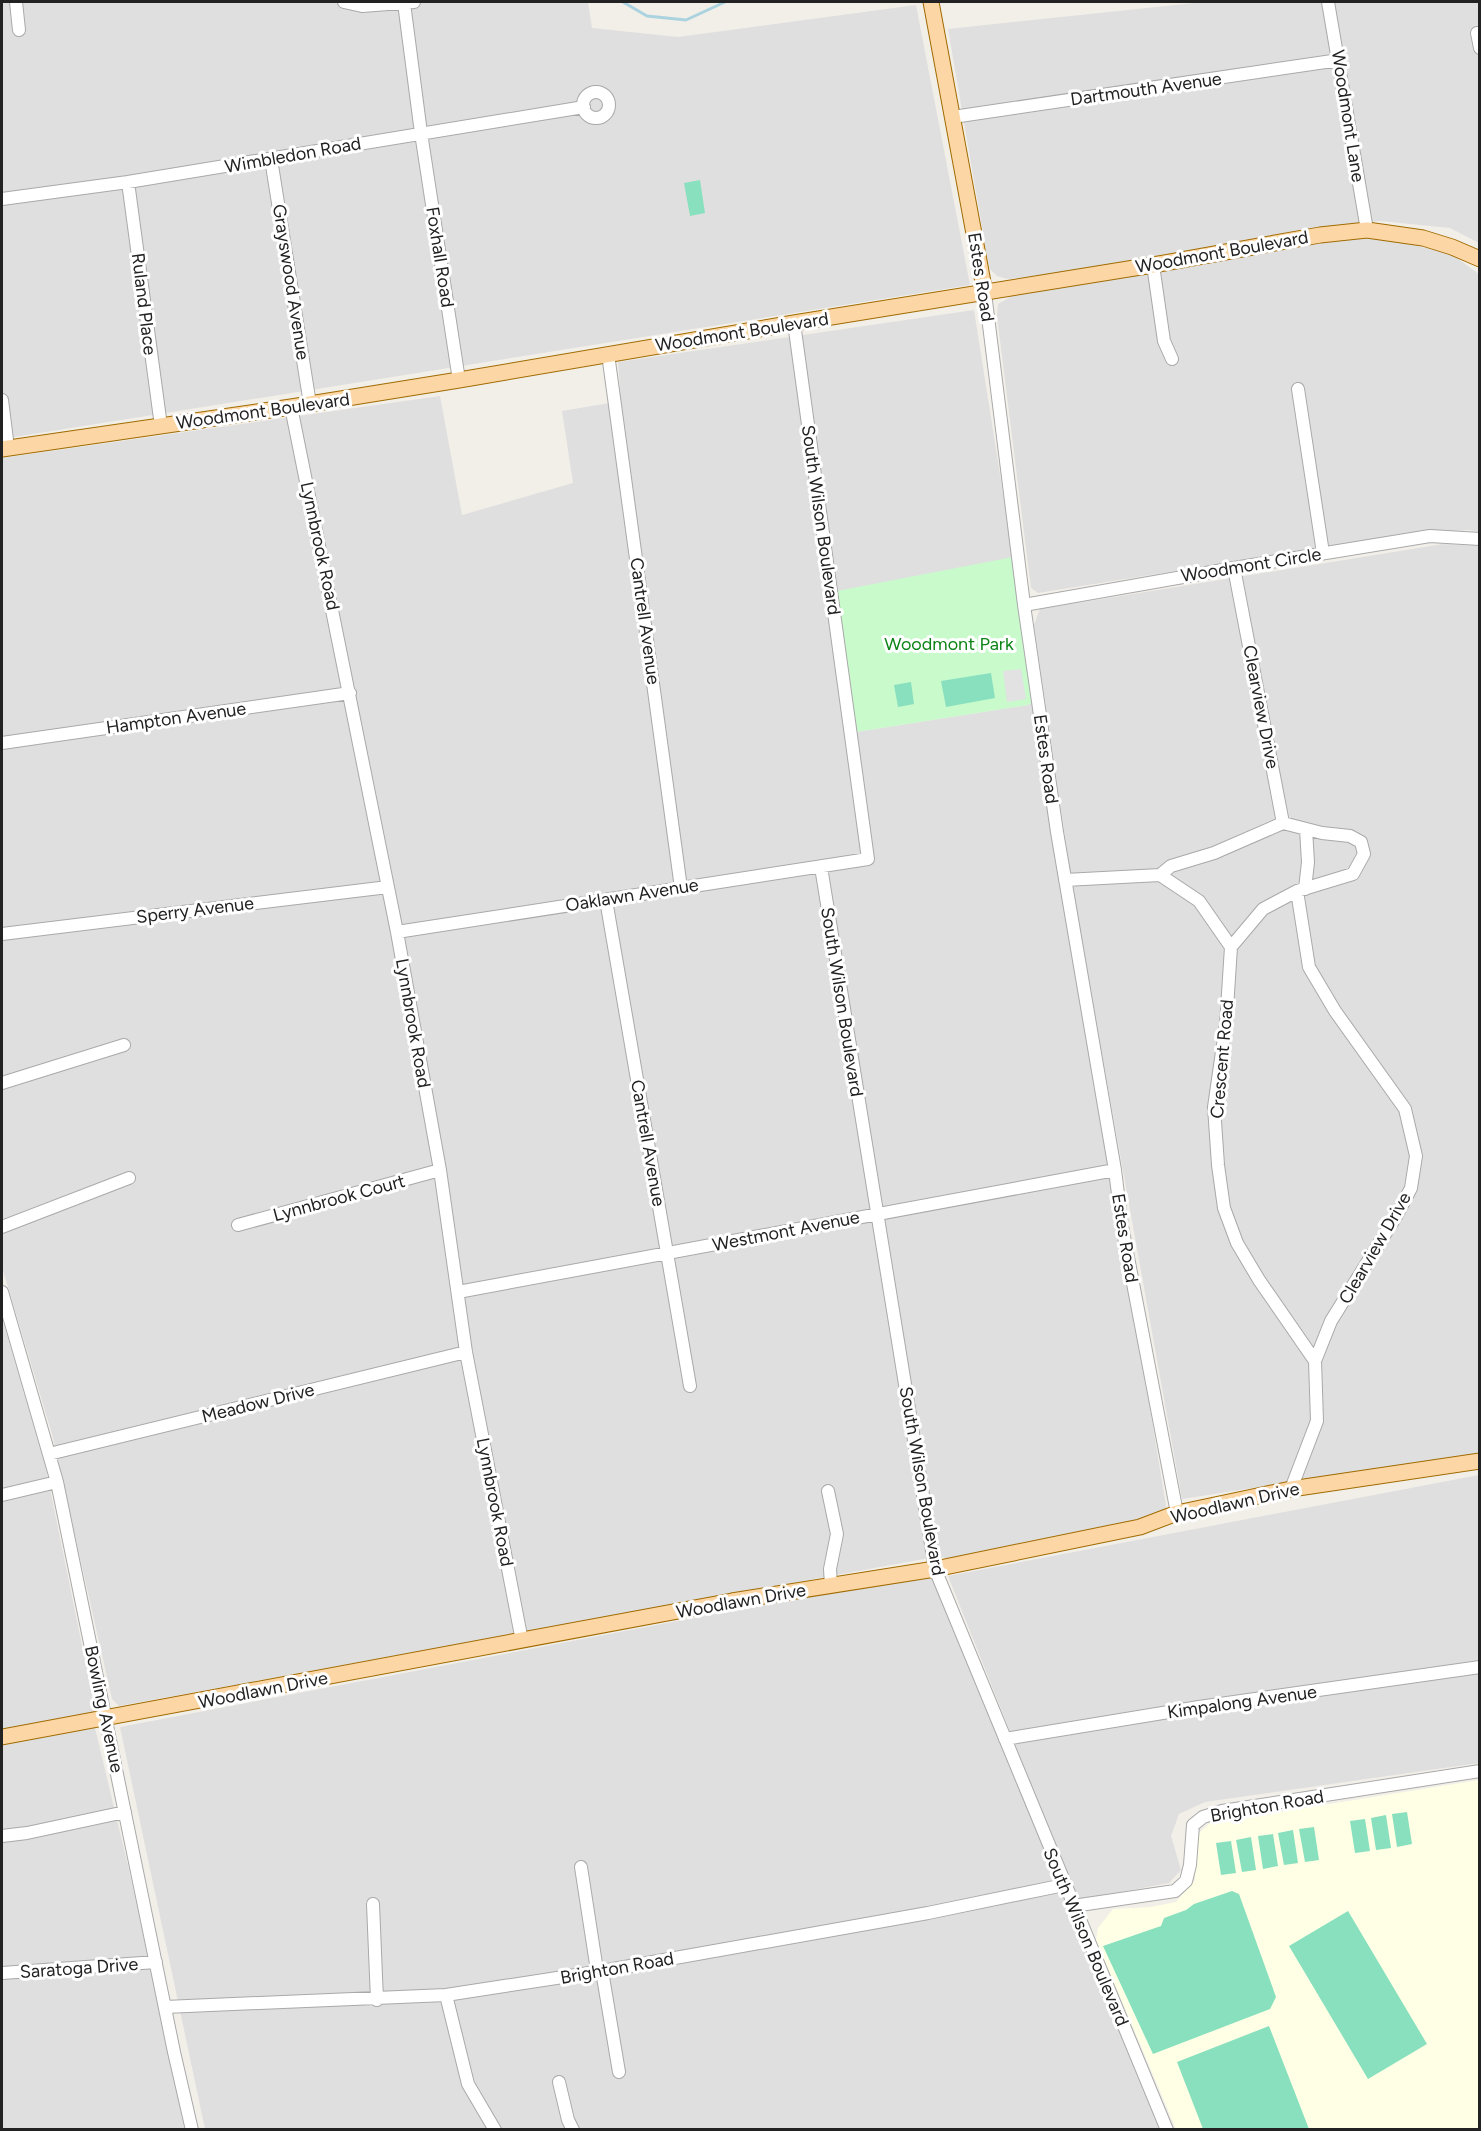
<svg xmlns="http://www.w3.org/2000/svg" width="1481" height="2131" viewBox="0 0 1481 2131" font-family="Figtree,sans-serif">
	<rect width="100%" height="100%" fill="#f2efe9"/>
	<path fill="#e0dfdf" d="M 2,2 L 588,2 L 592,28 L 678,37 L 916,5 L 970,285 L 2,439 Z
		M 1204,2 L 1479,2 L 1479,243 L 1450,228 L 1381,221 L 1344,224 L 1071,271 L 1008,279 L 997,276 L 989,268 L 948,29 Z
		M 1379,237 L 1451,254 L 1479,274 L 1479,532 L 1469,530 L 1413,533 L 1038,593 L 1031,588 L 997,316 L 998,304 L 1012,296 L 1351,238 Z
		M 974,310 L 1013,557 L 856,732 L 1028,705 L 1034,702 L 1167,1512 L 1145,1522 L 950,1560 L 943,1557 L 924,1559 L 119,1706 L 112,1699 L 52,1434 L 2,1267 L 2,458 L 440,396 L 462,515 L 573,483 L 562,411 L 621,401 L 618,362 Z
		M 1443,544 L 1479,546 L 1479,1453 L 1182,1499 L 1074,898 L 1034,625 L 1040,609 Z
		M 2,1318 L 46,1469 L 96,1714 L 2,1731 Z
		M 1479,1475 L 1479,1763 L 1205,1802 L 1179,1814 L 1171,1836 L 1181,1870 L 1169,1883 L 1077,1900 L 948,1576 Z
		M 925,1574 L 934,1580 L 1163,2129 L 205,2129 L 120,1727 Z
		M 95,1728 L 129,1870 L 185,2129 L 2,2130 L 2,1745 Z"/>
	<path fill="#ffffe5" d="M 1479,1780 L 1479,2129 L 1176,2129 L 1096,1940 L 1098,1928 L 1113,1909 L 1150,1907 L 1176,1902 L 1195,1880 L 1196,1840 L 1200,1832 L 1210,1823 Z"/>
	<path fill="#c8facc" d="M 1013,557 L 1034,702 L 1028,705 L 856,732 L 837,591 Z"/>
	<path fill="#88e0be" d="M 700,180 L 705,213 L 690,216 L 684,183 Z
		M 991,673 L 995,698 L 946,707 L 941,681 Z
		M 911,682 L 914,704 L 898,707 L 894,685 Z
		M 1407,1812 L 1412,1844 L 1397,1847 L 1392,1814 Z
		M 1386,1815 L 1391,1848 L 1376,1850 L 1371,1818 Z
		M 1365,1819 L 1370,1851 L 1355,1853 L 1350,1821 Z
		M 1314,1827 L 1319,1860 L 1305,1862 L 1299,1829 Z
		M 1293,1830 L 1298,1863 L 1284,1865 L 1278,1833 Z
		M 1273,1834 L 1278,1866 L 1263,1869 L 1258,1836 Z
		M 1251,1837 L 1256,1870 L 1242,1872 L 1236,1840 Z
		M 1231,1841 L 1236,1873 L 1221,1875 L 1216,1843 Z
		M 1232,1891 L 1239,1894 L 1276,1997 L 1270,2009 L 1153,2054 L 1103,1946 L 1161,1926 L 1164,1918 L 1186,1910 L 1194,1904 Z
		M 1348,1911 L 1427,2044 L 1368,2079 L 1289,1946 Z
		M 1269,2026 L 1309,2129 L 1203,2129 L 1177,2062 Z"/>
	<path fill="#e2e2e2" d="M 1021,669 L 1026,699 L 1007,702 L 1003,671 Z"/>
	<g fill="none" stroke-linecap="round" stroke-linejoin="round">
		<path stroke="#aad3df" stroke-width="3" d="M 623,2 L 647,16 L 686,20 L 725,2"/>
		<defs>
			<path id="minor" d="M 16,2 L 19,30
				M 344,2 L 362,6 L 414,2
				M 1328,2 L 1367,230
				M 404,3 L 421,133 L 459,380
				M 1480,33 L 1477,33 L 1480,48
				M583 105a13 13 0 1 1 26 0a13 13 0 1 1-26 0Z
				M 953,117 L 1339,60
				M 271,159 L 310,404
				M 128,182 L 161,426
				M 2,199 L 128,182 L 584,107
				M 1153,265 L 1164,341 L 1172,359
				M 985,293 L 1024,605 L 1057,832 L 1115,1170 L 1122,1226 L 1177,1513
				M 608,354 L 681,888
				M 1298,389 L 1323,553
				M 2,400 L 8,448
				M 291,407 L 397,932 L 440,1170 L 466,1352 L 522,1641
				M 1234,568 L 1283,823
				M 1024,605 L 1234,568 L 1430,536 L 1480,539
				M 2,743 L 350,693
				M 821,867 L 935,1569 L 1167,2130
				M 1160,875 L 1171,866 L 1214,853 L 1283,823
				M 1065,880 L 1160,875 L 1199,901 L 1231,947 L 1226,1024 L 1214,1107 L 1218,1165 L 1224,1208 L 1237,1243 L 1259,1280 L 1315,1361
				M 1305,889 L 1308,862 L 1306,829
				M 606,900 L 690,1386
				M 397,932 L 868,859 L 794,323
				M 2,934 L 388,887
				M 1231,947 L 1263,909 L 1297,891 L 1353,874 L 1364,854 L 1361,842 L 1350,836 L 1322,833 L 1283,823
				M 2,1083 L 124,1045
				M 238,1225 L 440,1170
				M 2,1227 L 129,1178
				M 2,1292 L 57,1482 L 174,2052 L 192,2130
				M 458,1292 L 1115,1170
				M 49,1454 L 466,1352
				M 1291,1489 L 1317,1421 L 1315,1361 L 1331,1321 L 1398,1213 L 1411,1188 L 1416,1156 L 1405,1109 L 1335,1011 L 1309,967 L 1297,891
				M 828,1491 L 837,1534 L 830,1569 L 831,1585
				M 2,1495 L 57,1482
				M 1005,1739 L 1199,1707 L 1480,1667
				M 2,1836 L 27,1833 L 125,1812
				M 581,1867 L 596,1964 L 602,1971 L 619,2072
				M 373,1904 L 377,2000
				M 1073,1906 L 1175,1891 L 1186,1881 L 1190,1865 L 1193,1825 L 1203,1817 L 1222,1811 L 1480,1771
				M 2,1973 L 156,1962
				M 446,1995 L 468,2084 L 495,2130
				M 165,2007 L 446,1995 L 602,1971 L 928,1913 L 1064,1885
				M 559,2082 L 568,2120 L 573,2130"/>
			<path id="major" d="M 931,2 L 985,293
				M 2,449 L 291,407 L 459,380 L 794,323 L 1153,265 L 1320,235 L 1367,230 L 1423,238 L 1452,247 L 1480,259
				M 2,1737 L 732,1601 L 935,1569 L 1140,1527 L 1177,1513 L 1291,1489 L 1480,1461"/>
		</defs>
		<use href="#minor" stroke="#a9a9a9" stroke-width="14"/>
		<use href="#major" stroke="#a06b00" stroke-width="17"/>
		<use href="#minor" stroke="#fff" stroke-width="12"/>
		<use href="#major" stroke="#fcd6a4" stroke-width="15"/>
	</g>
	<g text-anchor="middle" stroke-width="6" stroke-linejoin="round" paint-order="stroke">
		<g font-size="18" fill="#222" stroke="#fff">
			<text transform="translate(1146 89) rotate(-8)" y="6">Dartmouth Avenue</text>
			<text transform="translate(1348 116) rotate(81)" y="6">Woodmont Lane</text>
			<text transform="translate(293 155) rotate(-10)" y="6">Wimbledon Road</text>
			<text transform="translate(1222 252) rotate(-10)" y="6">Woodmont Boulevard</text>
			<text transform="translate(440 257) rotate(81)" y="6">Foxhall Road</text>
			<text transform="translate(981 277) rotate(81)" y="6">Estes Road</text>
			<text transform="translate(291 282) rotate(81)" y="6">Grayswood Avenue</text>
			<text transform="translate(144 304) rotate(83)" y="6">Ruland Place</text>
			<text transform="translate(742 332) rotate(-9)" y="6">Woodmont Boulevard</text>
			<text transform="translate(263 411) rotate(-8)" y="6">Woodmont Boulevard</text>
			<text transform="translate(821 520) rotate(82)" y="6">South Wilson Boulevard</text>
			<text transform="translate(320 546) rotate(78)" y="6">Lynnbrook Road</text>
			<text transform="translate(1251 565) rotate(-9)" y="6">Woodmont Circle</text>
			<text transform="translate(645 621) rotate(82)" y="6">Cantrell Avenue</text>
			<text transform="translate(1261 707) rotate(79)" y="6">Clearview Drive</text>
			<text transform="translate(176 718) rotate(-8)" y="6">Hampton Avenue</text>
			<text transform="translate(1046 759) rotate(82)" y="6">Estes Road</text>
			<text transform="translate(632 895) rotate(-9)" y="6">Oaklawn Avenue</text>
			<text transform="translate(195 910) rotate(-7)" y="6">Sperry Avenue</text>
			<text transform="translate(842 1002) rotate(81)" y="6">South Wilson Boulevard</text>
			<text transform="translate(413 1023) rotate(80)" y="6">Lynnbrook Road</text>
			<text transform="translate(1222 1059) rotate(-85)" y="6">Crescent Road</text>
			<text transform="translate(648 1143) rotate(80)" y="6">Cantrell Avenue</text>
			<text transform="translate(339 1198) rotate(-15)" y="6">Lynnbrook Court</text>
			<text transform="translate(786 1231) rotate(-11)" y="6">Westmont Avenue</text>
			<text transform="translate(1125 1238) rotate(81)" y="6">Estes Road</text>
			<text transform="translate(1375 1248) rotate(-60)" y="6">Clearview Drive</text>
			<text transform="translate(258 1403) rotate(-14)" y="6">Meadow Drive</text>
			<text transform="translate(922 1481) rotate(80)" y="6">South Wilson Boulevard</text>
			<text transform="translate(495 1502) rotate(79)" y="6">Lynnbrook Road</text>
			<text transform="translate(1235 1503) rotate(-13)" y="6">Woodlawn Drive</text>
			<text transform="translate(741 1601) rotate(-10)" y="6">Woodlawn Drive</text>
			<text transform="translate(263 1690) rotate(-11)" y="6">Woodlawn Drive</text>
			<text transform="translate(1242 1702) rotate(-8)" y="6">Kimpalong Avenue</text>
			<text transform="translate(104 1709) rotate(78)" y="6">Bowling Avenue</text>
			<text transform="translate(1267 1806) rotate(-10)" y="6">Brighton Road</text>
			<text transform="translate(1086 1937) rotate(67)" y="6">South Wilson Boulevard</text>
			<text transform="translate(79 1968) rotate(-4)" y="6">Saratoga Drive</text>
			<text transform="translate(617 1968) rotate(-10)" y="6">Brighton Road</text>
		</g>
		<g font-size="18" fill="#0c8416" stroke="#fff">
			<text x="949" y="650">Woodmont Park</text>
		</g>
	</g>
	<rect width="1481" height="2131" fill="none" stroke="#222222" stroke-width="6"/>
</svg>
